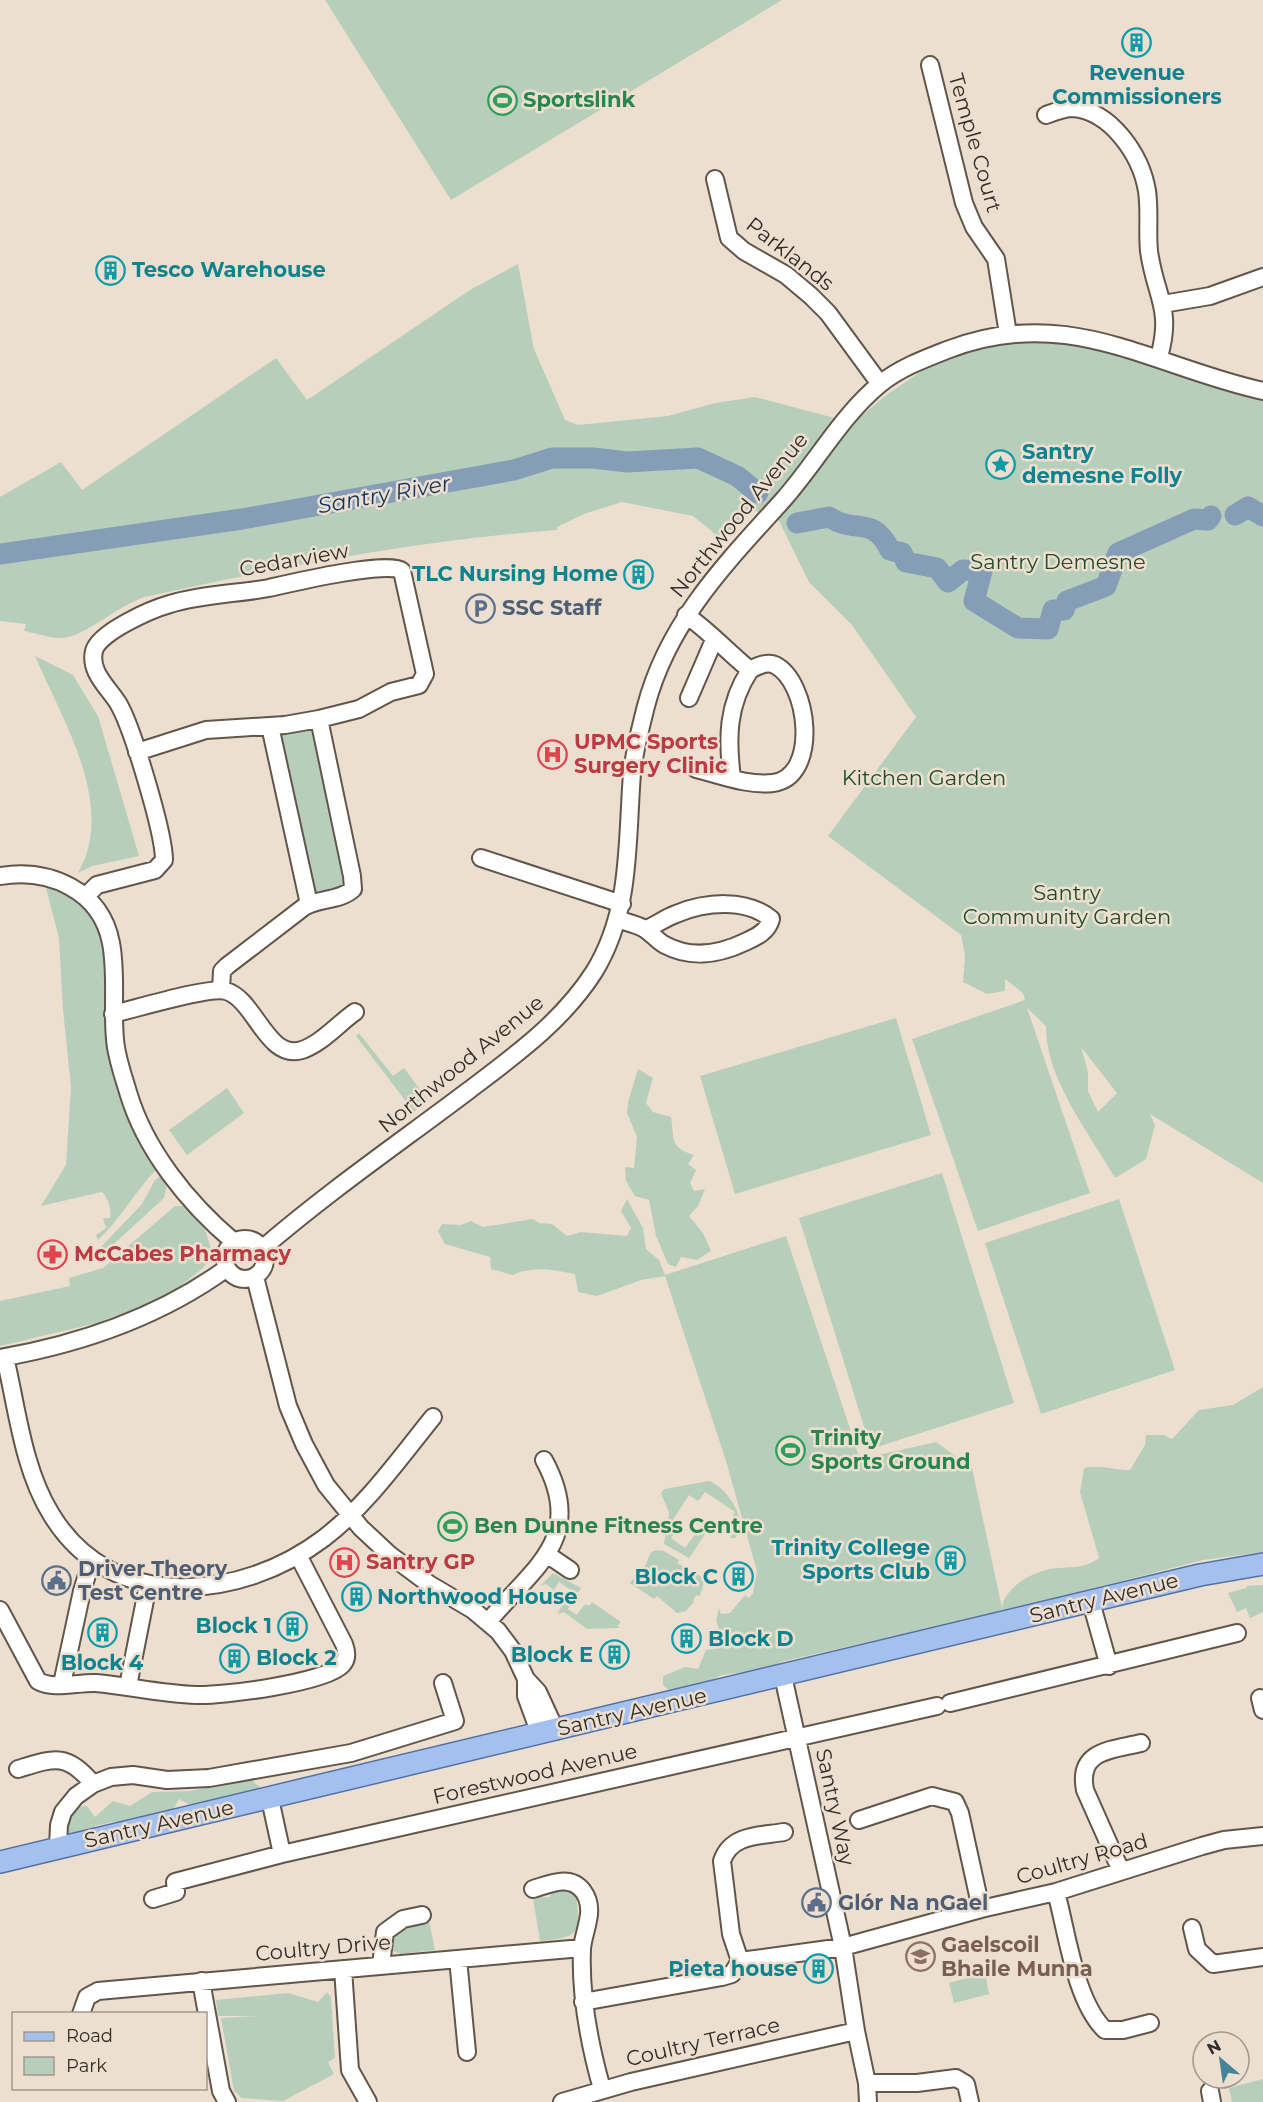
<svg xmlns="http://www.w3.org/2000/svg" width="1263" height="2102" viewBox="0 0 1263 2102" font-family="Montserrat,sans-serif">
	<rect width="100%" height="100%" fill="#ecdfd0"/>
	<path fill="#b7cfba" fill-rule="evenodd" d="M 325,0 L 782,0 L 451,200 Z
		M 518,264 L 534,349 L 565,420 L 578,425 L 668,416 L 715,403 L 755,397 L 853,423 L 885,396 L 929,366 L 974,348 L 1018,342 L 1088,343 L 1263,395 L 1263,1183 L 1150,1114 L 1155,1125 L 1146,1159 L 1115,1178 C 1090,1134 1045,1078 1046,1026 L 1027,1008 L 1090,1193 L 978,1231 L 912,1039 L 1025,1000 L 1023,993 L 1005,979 L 1005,991 L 987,994 L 963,982 L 965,955 L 961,935 L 828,836 L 916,717 L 852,625 L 809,582 L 779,521 L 754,510 L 724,541 L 693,516 L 622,502 L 584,514 L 557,527 L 557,530 C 419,540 280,567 145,597 C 121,603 81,640 60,638 C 48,638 36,633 24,631 L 26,624 L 0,621 L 0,497 L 61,462 L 82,490 L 276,358 L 307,400 L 470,290 ZM 1081,1047 L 1117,1093 L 1098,1112 L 1088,1091 L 1088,1072 Z
		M 35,656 L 73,675 L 98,716 L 139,856 L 92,866 L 78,873 C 117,805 62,720 35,656 Z
		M 311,728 L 315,730 L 346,887 L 316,895 L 313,893 L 278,740 L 284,732 Z
		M 46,888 C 51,889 56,887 59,888 C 64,890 70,896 74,899 C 125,936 96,997 109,1049 C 120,1094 135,1128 157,1169 C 135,1191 121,1219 98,1240 L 96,1235 L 106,1228 L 103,1218 L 110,1218 C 112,1210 108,1198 102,1192 L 41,1206 L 66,1165 L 71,1087 L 63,1010 L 59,938 Z
		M 896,1018 L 931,1135 L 735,1194 L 700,1076 Z
		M 359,1033 L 393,1076 L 404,1068 L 428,1100 L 414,1112 L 356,1036 Z
		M 638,1069 L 653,1078 L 646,1103 L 653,1112 L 671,1117 C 675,1140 669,1147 694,1155 L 688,1164 L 696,1170 L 690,1183 L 694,1191 L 705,1189 L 698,1206 L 689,1216 L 703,1233 L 711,1251 L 697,1260 L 681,1257 L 676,1267 L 668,1264 L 656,1236 L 649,1200 L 635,1196 L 626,1181 L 625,1167 L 634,1168 L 637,1137 L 627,1113 L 628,1102 Z
		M 227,1088 L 244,1113 L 187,1155 L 169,1130 Z
		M 942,1173 L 1014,1403 L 871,1449 L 799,1218 Z
		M 162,1175 L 167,1185 L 164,1198 L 106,1251 L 101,1247 L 142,1204 L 155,1180 Z
		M 627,1199 L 643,1228 L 646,1249 L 659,1260 L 665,1275 L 786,1236 L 860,1459 L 936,1442 L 972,1468 L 1002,1608 C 1005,1587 1031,1573 1050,1569 C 1069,1566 1083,1570 1099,1558 L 1080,1492 L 1084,1468 C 1100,1464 1113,1470 1130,1470 L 1145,1445 L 1146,1435 L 1164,1435 L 1172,1439 L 1199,1410 L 1233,1405 L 1263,1387 L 1263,1552 L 1203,1560 L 1002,1612 L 784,1661 L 764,1670 L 722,1675 L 697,1687 L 669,1690 L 663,1685 L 663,1676 L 685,1667 L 698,1669 L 706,1650 L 714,1649 L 721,1635 L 716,1621 L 719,1608 L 721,1614 L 730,1613 L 745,1595 L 749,1598 L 753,1593 L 757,1571 L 726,1461 L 665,1276 L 641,1280 L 597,1296 L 578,1292 L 575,1274 C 553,1270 534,1265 513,1275 L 491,1269 L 490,1257 L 445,1244 L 438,1231 L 442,1224 L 461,1225 L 471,1221 L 483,1227 L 533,1219 L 539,1223 L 552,1224 L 567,1236 L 581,1232 L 627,1236 L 631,1228 L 621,1211 Z
		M 1119,1199 L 1175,1370 L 1041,1414 L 985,1243 Z
		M 175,1206 L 186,1206 L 203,1224 L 212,1251 L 210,1260 L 202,1269 L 168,1296 L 97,1323 L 0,1346 L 0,1301 L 70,1286 L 69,1278 L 103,1268 Z
		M 709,1481 C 727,1487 750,1522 735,1538 L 730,1538 L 738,1526 L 730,1520 L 735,1512 L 705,1492 L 698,1501 L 689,1495 L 669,1526 L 676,1531 L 671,1538 L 685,1548 L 702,1525 L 705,1534 L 689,1558 L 664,1544 L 669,1513 L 661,1493 L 664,1489 Z
		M 657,1550 L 664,1551 L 679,1560 L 677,1563 C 689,1570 713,1574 699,1596 L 696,1595 L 693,1601 L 694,1602 L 686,1611 L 677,1613 L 657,1596 L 654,1599 L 630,1583 L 641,1568 L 644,1569 L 651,1552 Z
		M 553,1573 L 581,1588 L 568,1609 L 577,1615 L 585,1604 L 589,1606 L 592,1602 L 621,1622 L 617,1626 L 620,1628 L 587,1629 L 564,1612 L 557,1614 L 572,1591 L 559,1582 L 554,1590 L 546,1584 L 540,1586 Z
		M 1263,1585 L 1263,1612 L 1250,1618 L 1246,1608 L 1237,1612 L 1228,1593 L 1246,1588 L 1247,1586 Z
		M 250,1779 L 260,1787 L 249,1794 L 194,1807 L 179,1799 L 172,1812 L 125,1824 L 112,1822 L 95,1826 L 87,1833 L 65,1837 L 66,1823 L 76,1807 L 87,1806 L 95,1817 L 113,1801 L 130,1806 L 152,1792 L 190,1791 Z
		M 568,1888 L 576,1893 C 580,1934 581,1937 540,1941 L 533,1898 L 550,1897 L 552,1890 Z
		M 429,1921 L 435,1950 L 401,1954 L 390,1950 L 394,1929 Z
		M 985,1973 L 989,1994 L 954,2003 L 949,1983 Z
		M 327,1992 L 331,1997 L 335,2058 L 328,2062 L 334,2074 L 283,2101 L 242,2098 L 234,2091 L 221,2018 L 258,2016 L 218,2016 L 216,2000 L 288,1993 L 318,2002 Z
		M 1263,2079 L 1263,2102 L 1232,2102 L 1229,2088 Z"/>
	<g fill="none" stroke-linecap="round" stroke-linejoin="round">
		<path stroke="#869db8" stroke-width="21" d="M 1235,515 L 1248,507 L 1263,516
			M 797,523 L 829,517 C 856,535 872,514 890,550 L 902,553 L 906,562 L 937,568 L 948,582 L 963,570 L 982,571 L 974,601 L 1018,628 L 1048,629 L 1053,610 L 1064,610 L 1067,601 L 1106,586 L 1118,553 L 1194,519 L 1208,520 L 1211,516
			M 0,554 L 242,519 L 514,470 L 552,458 L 593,458 L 627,462 L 698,458 L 737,476 L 758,493"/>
		<defs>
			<path id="minor" d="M 930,65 L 964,203 L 974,227 L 996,259 L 1008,334
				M 1046,115 C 1054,112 1064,108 1073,108 C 1111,111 1141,155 1147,191 C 1150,211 1147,231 1149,251 C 1155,296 1173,308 1159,357
				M 715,179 L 729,238 L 744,251 L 786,275 L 811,296 L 828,313 L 880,384
				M 1163,304 L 1210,296 L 1263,277
				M 686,615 C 709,631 728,652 750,670
				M 689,698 L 714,640
				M 270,726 L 309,904
				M 696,769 C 720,775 748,786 773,783 C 820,777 809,682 775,665 C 767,661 757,666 750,670 C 727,705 727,739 732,778
				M 481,858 L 622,904
				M 0,876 C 49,868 101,890 111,943 C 117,974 112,1008 115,1039 C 116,1056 123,1075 128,1092 C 145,1150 188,1203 234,1242
				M 85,897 L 97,885 L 155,870 L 164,860 C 164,833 132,726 118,703 C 108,687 89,672 94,651 C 99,632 152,609 170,604 C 202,594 236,594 269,588 C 291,583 388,560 402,571 L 425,674 L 419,685 L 391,692 L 359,709 L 319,719 L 285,725 L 206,730 L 137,752
				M 617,919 C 625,922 635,924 643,928 C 651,932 657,941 665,945 C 691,959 720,954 745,942 C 757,937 768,931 771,919 C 746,898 705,902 676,914 C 665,918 656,925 646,929
				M 221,990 L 222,971 L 227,966 L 304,907 C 319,898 340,901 353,889 L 352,876 L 319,719
				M 113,1014 C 135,1009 209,986 226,991 C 255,999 267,1061 302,1050 C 321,1044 339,1023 355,1012
				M225 1259a20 20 0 1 1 40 0a20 20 0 1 1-40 0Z
				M 263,1248 C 328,1192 399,1143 468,1091 C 514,1056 562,1022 594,972 C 629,915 627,853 631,788 C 632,760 639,734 646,706 C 668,622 726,563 783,500 C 816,463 841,416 880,384 C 900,368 924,359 947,350 C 1068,303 1150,366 1263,391
				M 255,1277 L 288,1406 L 304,1444 L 326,1485 L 361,1528 L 390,1555 L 429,1584 L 473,1610 L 498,1631 L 513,1651 L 526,1679 L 538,1692 L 556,1731
				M 5,1357 C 17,1408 23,1469 51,1514 C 111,1614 241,1601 324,1538 C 367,1505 399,1459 433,1417
				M 0,1358 C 80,1344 161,1316 227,1268
				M 548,1555 L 570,1570
				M 1091,1602 L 1109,1666
				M 0,1610 L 38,1681 C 54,1690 78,1682 96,1683 C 129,1686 162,1694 196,1695 C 222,1696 325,1683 342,1665 C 348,1659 347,1652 344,1644 L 298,1555
				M 488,1622 C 533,1567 587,1539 544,1460
				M 783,1676 L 843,1947 L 856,2031 L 867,2083 L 868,2102
				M 526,1679 L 526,1696 L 540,1734
				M 62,1684 L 82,1591 L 92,1559
				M 128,1686 L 148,1585
				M 1260,1698 L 1263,1710
				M 950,1703 L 1237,1633
				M 18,1769 C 54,1758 67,1752 93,1784
				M 270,1799 L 282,1854
				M 859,1820 L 932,1796 L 955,1802 L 960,1813 L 981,1909
				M 784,1832 C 760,1836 731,1834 722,1861 L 731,1934 L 740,1961 L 843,1947 L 981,1909 L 1056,1892 L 1202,1846 L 1224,1840 L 1263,1836
				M 58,1847 L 59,1825 L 63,1812 L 76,1796 L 93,1784 L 111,1777 L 133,1775 L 167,1780 L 209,1778 L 351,1753 L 455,1721 L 443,1683
				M 1121,1871 L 1085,1790 C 1077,1750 1112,1750 1141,1743
				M 533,1889 C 550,1884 570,1874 583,1891 C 597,1910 583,1931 582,1949 C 580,1997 589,2043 602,2089
				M 1056,1892 C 1067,1932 1075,2001 1105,2030 L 1123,2030 L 1150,2023
				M 153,1899 L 176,1892 L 175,1882 L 282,1854 L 937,1706
				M 1192,1928 L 1197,1949 L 1213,1964 L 1263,1957
				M 458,1959 L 467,2052
				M 381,1965 L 385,1932 L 403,1919 L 422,1915
				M 343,1969 L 350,2070 L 368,2102
				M 201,1981 L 221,2091 L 227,2102
				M 583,2002 L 722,1977 L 732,1974 L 740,1961
				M 81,2014 L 87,1997 L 98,1991 L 582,1948
				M 867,2083 L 917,2083 L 956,2078 L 966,2084 L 970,2102
				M 1210,2091 L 1212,2102
				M 562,2102 L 631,2082 L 856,2031"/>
			<path id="major" d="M 0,1862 L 1200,1575 L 1263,1564"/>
		</defs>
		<use href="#minor" stroke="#615649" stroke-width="20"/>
		<use href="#major" stroke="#5471a3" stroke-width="24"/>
		<use href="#minor" stroke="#fff" stroke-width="16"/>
		<use href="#major" stroke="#a4c0ef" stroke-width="21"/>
	</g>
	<defs>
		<symbol id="building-ring" viewBox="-11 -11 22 22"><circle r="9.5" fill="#ecdfd0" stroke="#0f9aa8" stroke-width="1.5"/><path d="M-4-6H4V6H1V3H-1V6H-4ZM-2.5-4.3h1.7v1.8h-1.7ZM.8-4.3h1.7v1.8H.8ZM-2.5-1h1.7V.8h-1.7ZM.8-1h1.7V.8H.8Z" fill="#0f9aa8"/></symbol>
		<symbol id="stadium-ring" viewBox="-11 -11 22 22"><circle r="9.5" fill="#ecdfd0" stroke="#2e9e5b" stroke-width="1.5"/><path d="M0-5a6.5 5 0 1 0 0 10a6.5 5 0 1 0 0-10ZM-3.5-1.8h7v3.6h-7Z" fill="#2e9e5b"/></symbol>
		<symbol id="sight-ring" viewBox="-11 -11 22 22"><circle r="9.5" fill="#ecdfd0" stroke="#0f9aa8" stroke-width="1.5"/><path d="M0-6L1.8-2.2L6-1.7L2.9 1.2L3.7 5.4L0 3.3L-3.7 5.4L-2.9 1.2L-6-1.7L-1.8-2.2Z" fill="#0f9aa8"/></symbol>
		<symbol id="parking-ring" viewBox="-11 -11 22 22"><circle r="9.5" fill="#ecdfd0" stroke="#5c6f8a" stroke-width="1.5"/><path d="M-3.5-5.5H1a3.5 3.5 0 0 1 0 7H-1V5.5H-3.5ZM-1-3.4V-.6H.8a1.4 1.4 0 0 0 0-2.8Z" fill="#5c6f8a"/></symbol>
		<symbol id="hospital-ring" viewBox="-11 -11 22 22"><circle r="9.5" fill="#ecdfd0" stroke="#e0444e" stroke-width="1.5"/><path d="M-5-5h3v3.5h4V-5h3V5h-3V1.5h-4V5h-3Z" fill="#e0444e"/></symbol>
		<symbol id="pharmacy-ring" viewBox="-11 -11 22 22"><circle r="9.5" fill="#ecdfd0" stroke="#e0444e" stroke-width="1.5"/><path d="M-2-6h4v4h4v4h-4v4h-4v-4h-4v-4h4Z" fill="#e0444e"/></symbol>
		<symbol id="civic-ring" viewBox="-11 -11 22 22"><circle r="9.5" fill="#ecdfd0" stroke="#5c6f8a" stroke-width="1.5"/><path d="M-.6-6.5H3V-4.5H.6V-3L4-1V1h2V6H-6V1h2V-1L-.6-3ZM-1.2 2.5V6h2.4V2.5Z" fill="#5c6f8a"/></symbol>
		<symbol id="school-ring" viewBox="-11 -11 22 22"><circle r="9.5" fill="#ecdfd0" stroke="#8d6e63" stroke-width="1.5"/><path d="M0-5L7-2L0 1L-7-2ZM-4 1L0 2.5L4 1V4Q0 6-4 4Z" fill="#8d6e63"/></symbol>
	</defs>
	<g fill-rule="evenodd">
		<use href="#building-ring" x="1120" y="26" width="33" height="33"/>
		<use href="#stadium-ring" x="486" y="84" width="33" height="33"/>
		<use href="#building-ring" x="94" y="254" width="33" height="33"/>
		<use href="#sight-ring" x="984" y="448" width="33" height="33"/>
		<use href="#building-ring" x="622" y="558" width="33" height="33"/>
		<use href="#parking-ring" x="464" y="592" width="33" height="33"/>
		<use href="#hospital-ring" x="536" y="738" width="33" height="33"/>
		<use href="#pharmacy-ring" x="36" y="1238" width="33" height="33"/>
		<use href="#stadium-ring" x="774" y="1434" width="33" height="33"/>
		<use href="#stadium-ring" x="436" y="1510" width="33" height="33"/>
		<use href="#building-ring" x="934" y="1544" width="33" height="33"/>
		<use href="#hospital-ring" x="328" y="1546" width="33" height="33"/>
		<use href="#building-ring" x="722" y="1560" width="33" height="33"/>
		<use href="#civic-ring" x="40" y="1564" width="33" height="33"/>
		<use href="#building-ring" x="340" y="1580" width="33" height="33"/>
		<use href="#building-ring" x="276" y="1610" width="33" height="33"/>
		<use href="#building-ring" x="86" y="1616" width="33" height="33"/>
		<use href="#building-ring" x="670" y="1622" width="33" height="33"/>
		<use href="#building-ring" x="598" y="1638" width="33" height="33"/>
		<use href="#building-ring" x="218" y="1642" width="33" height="33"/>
		<use href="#civic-ring" x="800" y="1886" width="33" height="33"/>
		<use href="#school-ring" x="904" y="1940" width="33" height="33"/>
		<use href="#building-ring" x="802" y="1952" width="33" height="33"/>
	</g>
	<g text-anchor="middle" stroke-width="5" stroke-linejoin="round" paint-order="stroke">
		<g font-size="21" font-weight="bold" fill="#0d838f" stroke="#ecdfd0" text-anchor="end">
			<text x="1137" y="80" text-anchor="middle">Revenue<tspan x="1137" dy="24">Commissioners</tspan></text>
			<text x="132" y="277" text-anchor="start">Tesco Warehouse</text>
			<text x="1022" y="459" text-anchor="start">Santry<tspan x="1022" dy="24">demesne Folly</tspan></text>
			<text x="618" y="581">TLC Nursing Home</text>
			<text x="930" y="1555">Trinity College<tspan x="930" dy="24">Sports Club</tspan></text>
			<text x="718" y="1584">Block C</text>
			<text x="377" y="1604" text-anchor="start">Northwood House</text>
			<text x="272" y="1633">Block 1</text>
			<text x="708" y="1646" text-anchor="start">Block D</text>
			<text x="593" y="1662">Block E</text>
			<text x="256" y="1665" text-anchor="start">Block 2</text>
			<text x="102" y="1670" text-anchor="middle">Block 4</text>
			<text x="798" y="1976">Pieta house</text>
		</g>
		<g font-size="21" font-weight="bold" fill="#27864d" stroke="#ecdfd0" text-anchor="start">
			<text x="523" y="107">Sportslink</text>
			<text x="811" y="1445">Trinity<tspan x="811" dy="24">Sports Ground</tspan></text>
			<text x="474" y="1533">Ben Dunne Fitness Centre</text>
		</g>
		<g font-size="21" fill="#322d28" stroke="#ecdfd0">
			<text transform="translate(975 143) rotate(74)" y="7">Temple Court</text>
			<text transform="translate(790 254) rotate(38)" y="7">Parklands</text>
			<text transform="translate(739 515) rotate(-51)" y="7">Northwood Avenue</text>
			<text transform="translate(294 560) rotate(-10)" y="7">Cedarview</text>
			<text transform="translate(461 1064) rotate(-39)" y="7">Northwood Avenue</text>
			<text transform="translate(1104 1598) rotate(-14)" y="7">Santry Avenue</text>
			<text transform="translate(632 1712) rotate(-13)" y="7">Santry Avenue</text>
			<text transform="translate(535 1774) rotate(-13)" y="7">Forestwood Avenue</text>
			<text transform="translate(835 1807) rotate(78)" y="7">Santry Way</text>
			<text transform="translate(159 1824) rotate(-13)" y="7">Santry Avenue</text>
			<text transform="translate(1082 1859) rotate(-16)" y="7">Coultry Road</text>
			<text transform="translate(323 1948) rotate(-5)" y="7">Coultry Drive</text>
			<text transform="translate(703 2042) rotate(-13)" y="7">Coultry Terrace</text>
		</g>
		<g font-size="21" fill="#1e4d2a" stroke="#ecdfd0">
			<text x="1058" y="569">Santry Demesne</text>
			<text x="924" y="785">Kitchen Garden</text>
			<text x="1067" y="900">Santry<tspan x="1067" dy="24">Community Garden</tspan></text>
		</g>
		<g font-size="21" font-weight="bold" fill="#4e5e75" stroke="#ecdfd0" text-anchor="start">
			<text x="502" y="615">SSC Staff</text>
			<text x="78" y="1576">Driver Theory<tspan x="78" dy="24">Test Centre</tspan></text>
			<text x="838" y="1910">Glór Na nGael</text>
		</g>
		<g font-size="21" font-weight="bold" fill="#be3a42" stroke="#ecdfd0" text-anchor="start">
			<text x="574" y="749">UPMC Sports<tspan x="574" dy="24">Surgery Clinic</tspan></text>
			<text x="74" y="1261">McCabes Pharmacy</text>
			<text x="366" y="1569">Santry GP</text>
		</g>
		<g font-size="21" font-weight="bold" fill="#785e54" stroke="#ecdfd0" text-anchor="start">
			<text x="941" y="1952">Gaelscoil<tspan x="941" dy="24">Bhaile Munna</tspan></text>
		</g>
		<g font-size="22" font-style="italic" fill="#11345a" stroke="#ecdfd0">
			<text transform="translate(384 494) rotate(-10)" y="8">Santry River</text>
		</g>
	</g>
	<rect x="12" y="2012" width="195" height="78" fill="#ecdfd0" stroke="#a2988d" stroke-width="1.5"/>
	<rect x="24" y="2032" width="30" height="9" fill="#a4c0ef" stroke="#a2988d" stroke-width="1.5"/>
	<text x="66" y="2042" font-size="18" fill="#322d28">Road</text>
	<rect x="24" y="2057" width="30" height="18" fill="#b7cfba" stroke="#a2988d" stroke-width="1.5"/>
	<text x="66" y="2072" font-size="18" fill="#322d28">Park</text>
	<g transform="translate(1221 2060) rotate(331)"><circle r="28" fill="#ecdfd0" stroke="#a2988d" stroke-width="1.5"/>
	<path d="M0-4.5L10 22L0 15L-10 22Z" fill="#448498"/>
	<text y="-9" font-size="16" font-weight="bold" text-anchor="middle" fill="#322d28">N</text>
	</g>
</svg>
